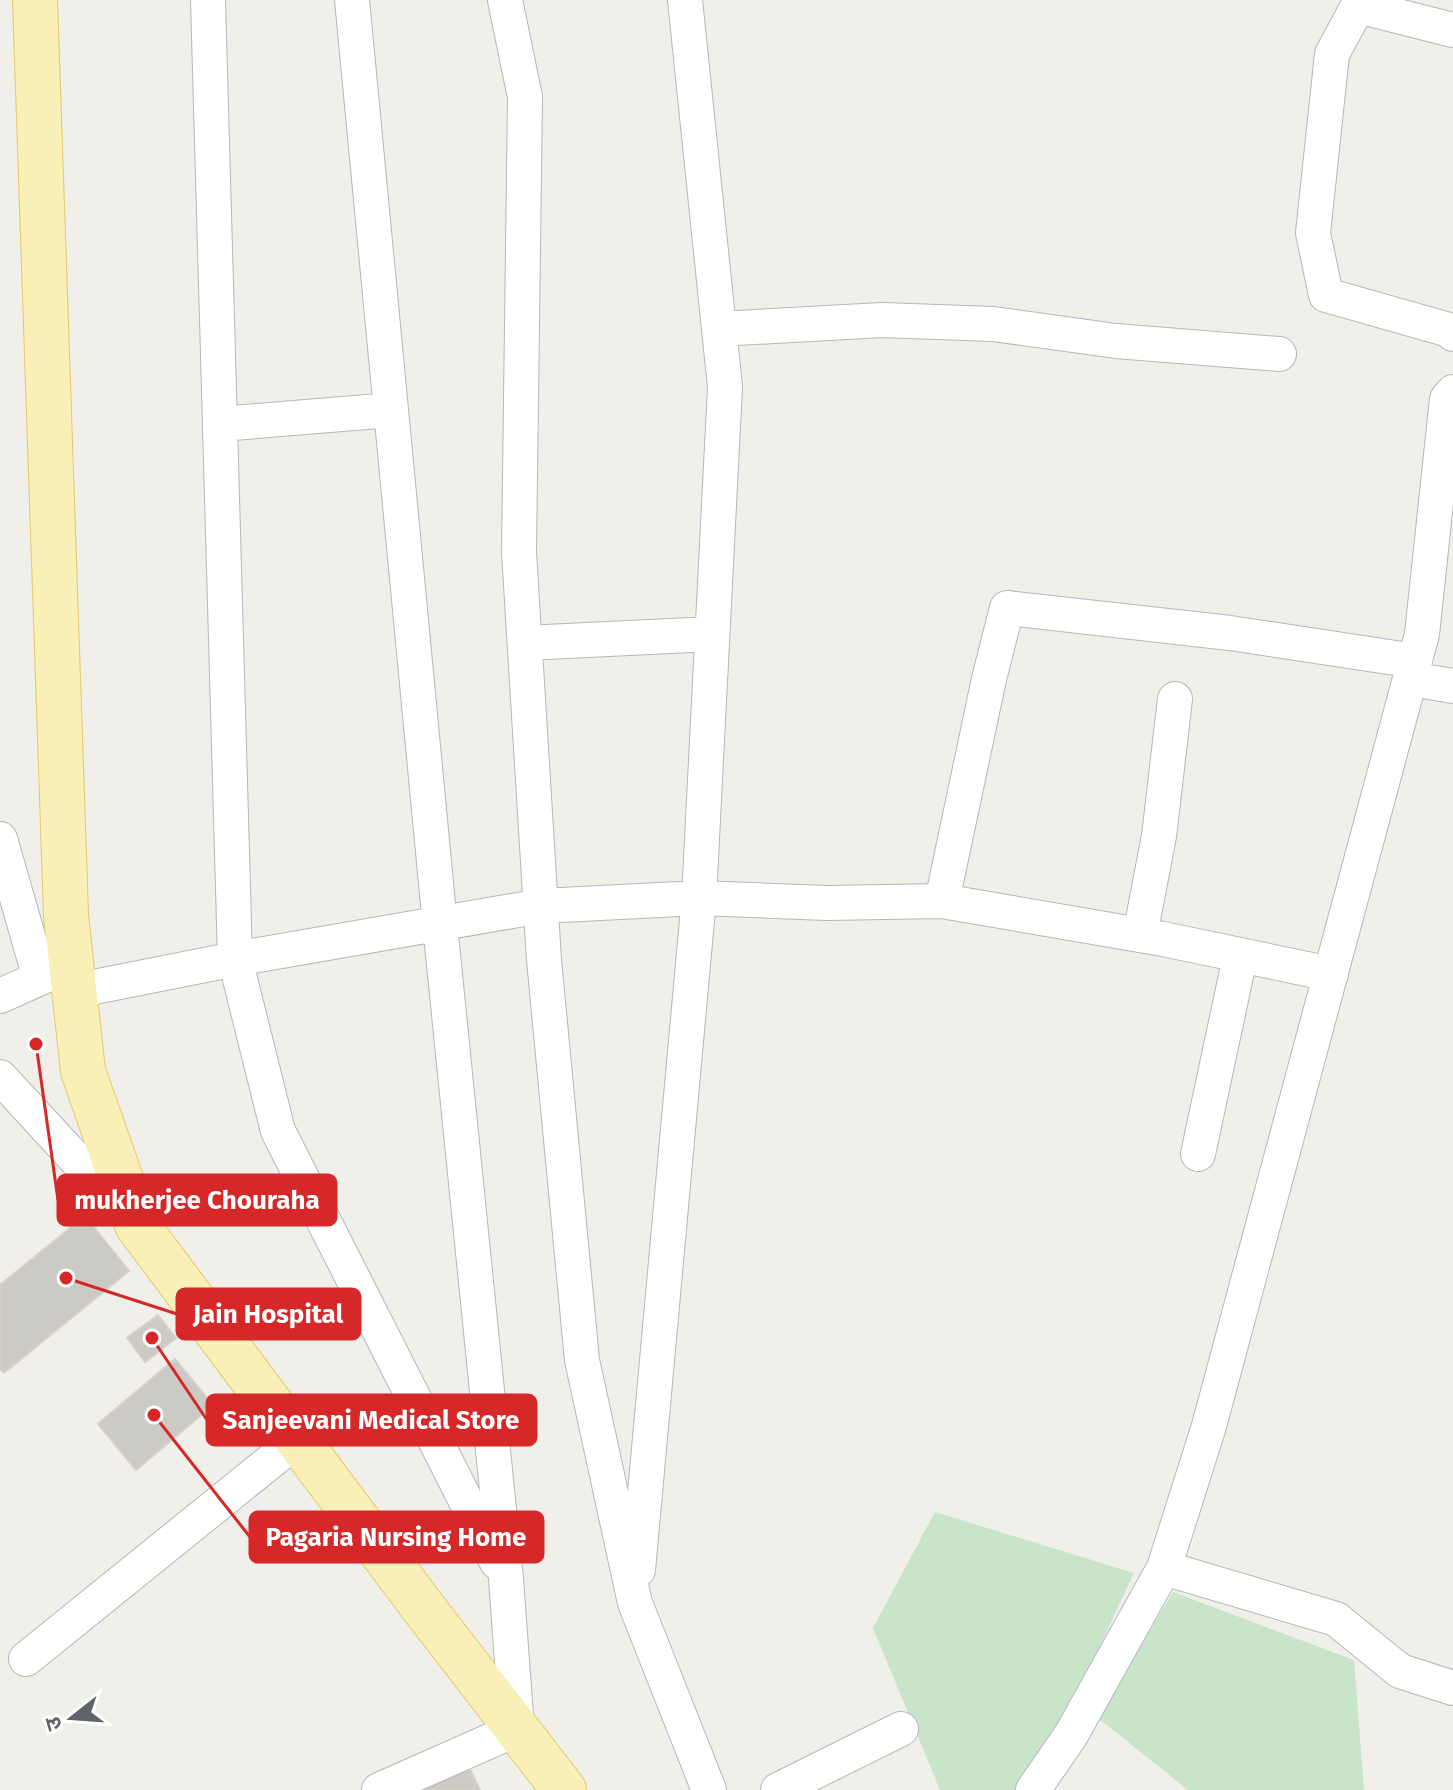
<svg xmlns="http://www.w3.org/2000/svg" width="1453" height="1790" viewBox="0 0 1453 1790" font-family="'Fira Sans','Noto Sans Devanagari',sans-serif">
	<rect width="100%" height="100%" fill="#f0efe9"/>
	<path fill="#c8e5c9" d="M 935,1512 L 1134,1573 L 1062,1727 L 1016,1790 L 940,1790 L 873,1628 Z
		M 1173,1592 L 1354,1660 L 1364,1790 L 1188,1790 L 1098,1718 Z"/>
	<path fill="#cccac5" stroke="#d5d1c7" stroke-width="2" d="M 85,1216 L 129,1271 L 4,1373 L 0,1369 L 0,1285 Z
		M 158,1315 L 176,1338 L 145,1362 L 127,1338 Z
		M 175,1359 L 213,1405 L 136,1470 L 98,1424 Z
		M 466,1761 L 480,1790 L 405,1790 Z"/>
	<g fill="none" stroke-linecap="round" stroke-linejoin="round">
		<defs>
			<path id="minor" d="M 208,0 L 235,959 L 278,1131 L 497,1562
				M 352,0 L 440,925 L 506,1579 L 517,1729 L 379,1790
				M 505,0 L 525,97 L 519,552 L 544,960 L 582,1360 L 635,1603 L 709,1790
				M 1453,30 L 1358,6 L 1332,54 L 1313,233 L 1326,295 L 1449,330 L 1453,334
				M 719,329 L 882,320 L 993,324 L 1116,341 L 1279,354
				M 221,424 L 391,410
				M 525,643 L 712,634
				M 1411,679 L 1453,686
				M 0,839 L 40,978
				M 942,901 L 989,679 L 1007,608 L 1230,633 L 1415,661
				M 1140,935 L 1159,836 L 1175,699
				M 74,991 L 235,959 L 541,906 L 699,898 L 827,903 L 942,901 L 1163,939 L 1331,974
				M 0,996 L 58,970
				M 0,1077 L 131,1219
				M 1198,1154 L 1240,957
				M 1164,1568 L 1336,1619 L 1400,1671 L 1453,1688
				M 638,1570 L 699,898 L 725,387 L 685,0
				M 26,1659 L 297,1440
				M 778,1790 L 901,1729
				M 1033,1790 L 1071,1735 L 1164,1568 L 1209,1426 L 1422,634 L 1447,399 L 1453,392"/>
			<path id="primary" d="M 35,0 L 66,915 L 83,1071 L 137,1225 L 422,1606 L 564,1790"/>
		</defs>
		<use href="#minor" stroke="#b5b8bb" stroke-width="36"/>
		<use href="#primary" stroke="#e5c96c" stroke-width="46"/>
		<use href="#minor" stroke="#fff" stroke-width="34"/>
		<use href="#primary" stroke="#f8f0b6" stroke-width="44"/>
	</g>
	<path fill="none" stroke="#d62828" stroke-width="3" d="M36 1044L58 1200M66 1278L177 1314M152 1338L207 1420M154 1415L250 1537"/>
	<g fill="#d62828" stroke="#fff" stroke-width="3">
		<circle cx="36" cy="1044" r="8"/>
		<circle cx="66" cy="1278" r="8"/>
		<circle cx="152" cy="1338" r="8"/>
		<circle cx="154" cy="1415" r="8"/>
	</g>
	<g fill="#d62828" stroke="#d62828" stroke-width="3">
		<rect x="58" y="1175" width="278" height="50" rx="8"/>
		<rect x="177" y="1289" width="183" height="50" rx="8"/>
		<rect x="207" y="1395" width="329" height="50" rx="8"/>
		<rect x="250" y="1512" width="293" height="50" rx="8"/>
	</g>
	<g font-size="26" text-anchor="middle" font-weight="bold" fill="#fff">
		<text x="197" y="1209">mukherjee Chouraha</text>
		<text x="268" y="1323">Jain Hospital</text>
		<text x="371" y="1429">Sanjeevani Medical Store</text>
		<text x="396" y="1546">Pagaria Nursing Home</text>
	</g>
	<g transform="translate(72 1718) rotate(253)" stroke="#ffffff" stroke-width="6" paint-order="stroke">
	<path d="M0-6L14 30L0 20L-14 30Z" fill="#606367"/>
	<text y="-12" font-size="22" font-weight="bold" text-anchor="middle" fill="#606367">उ</text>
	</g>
</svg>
